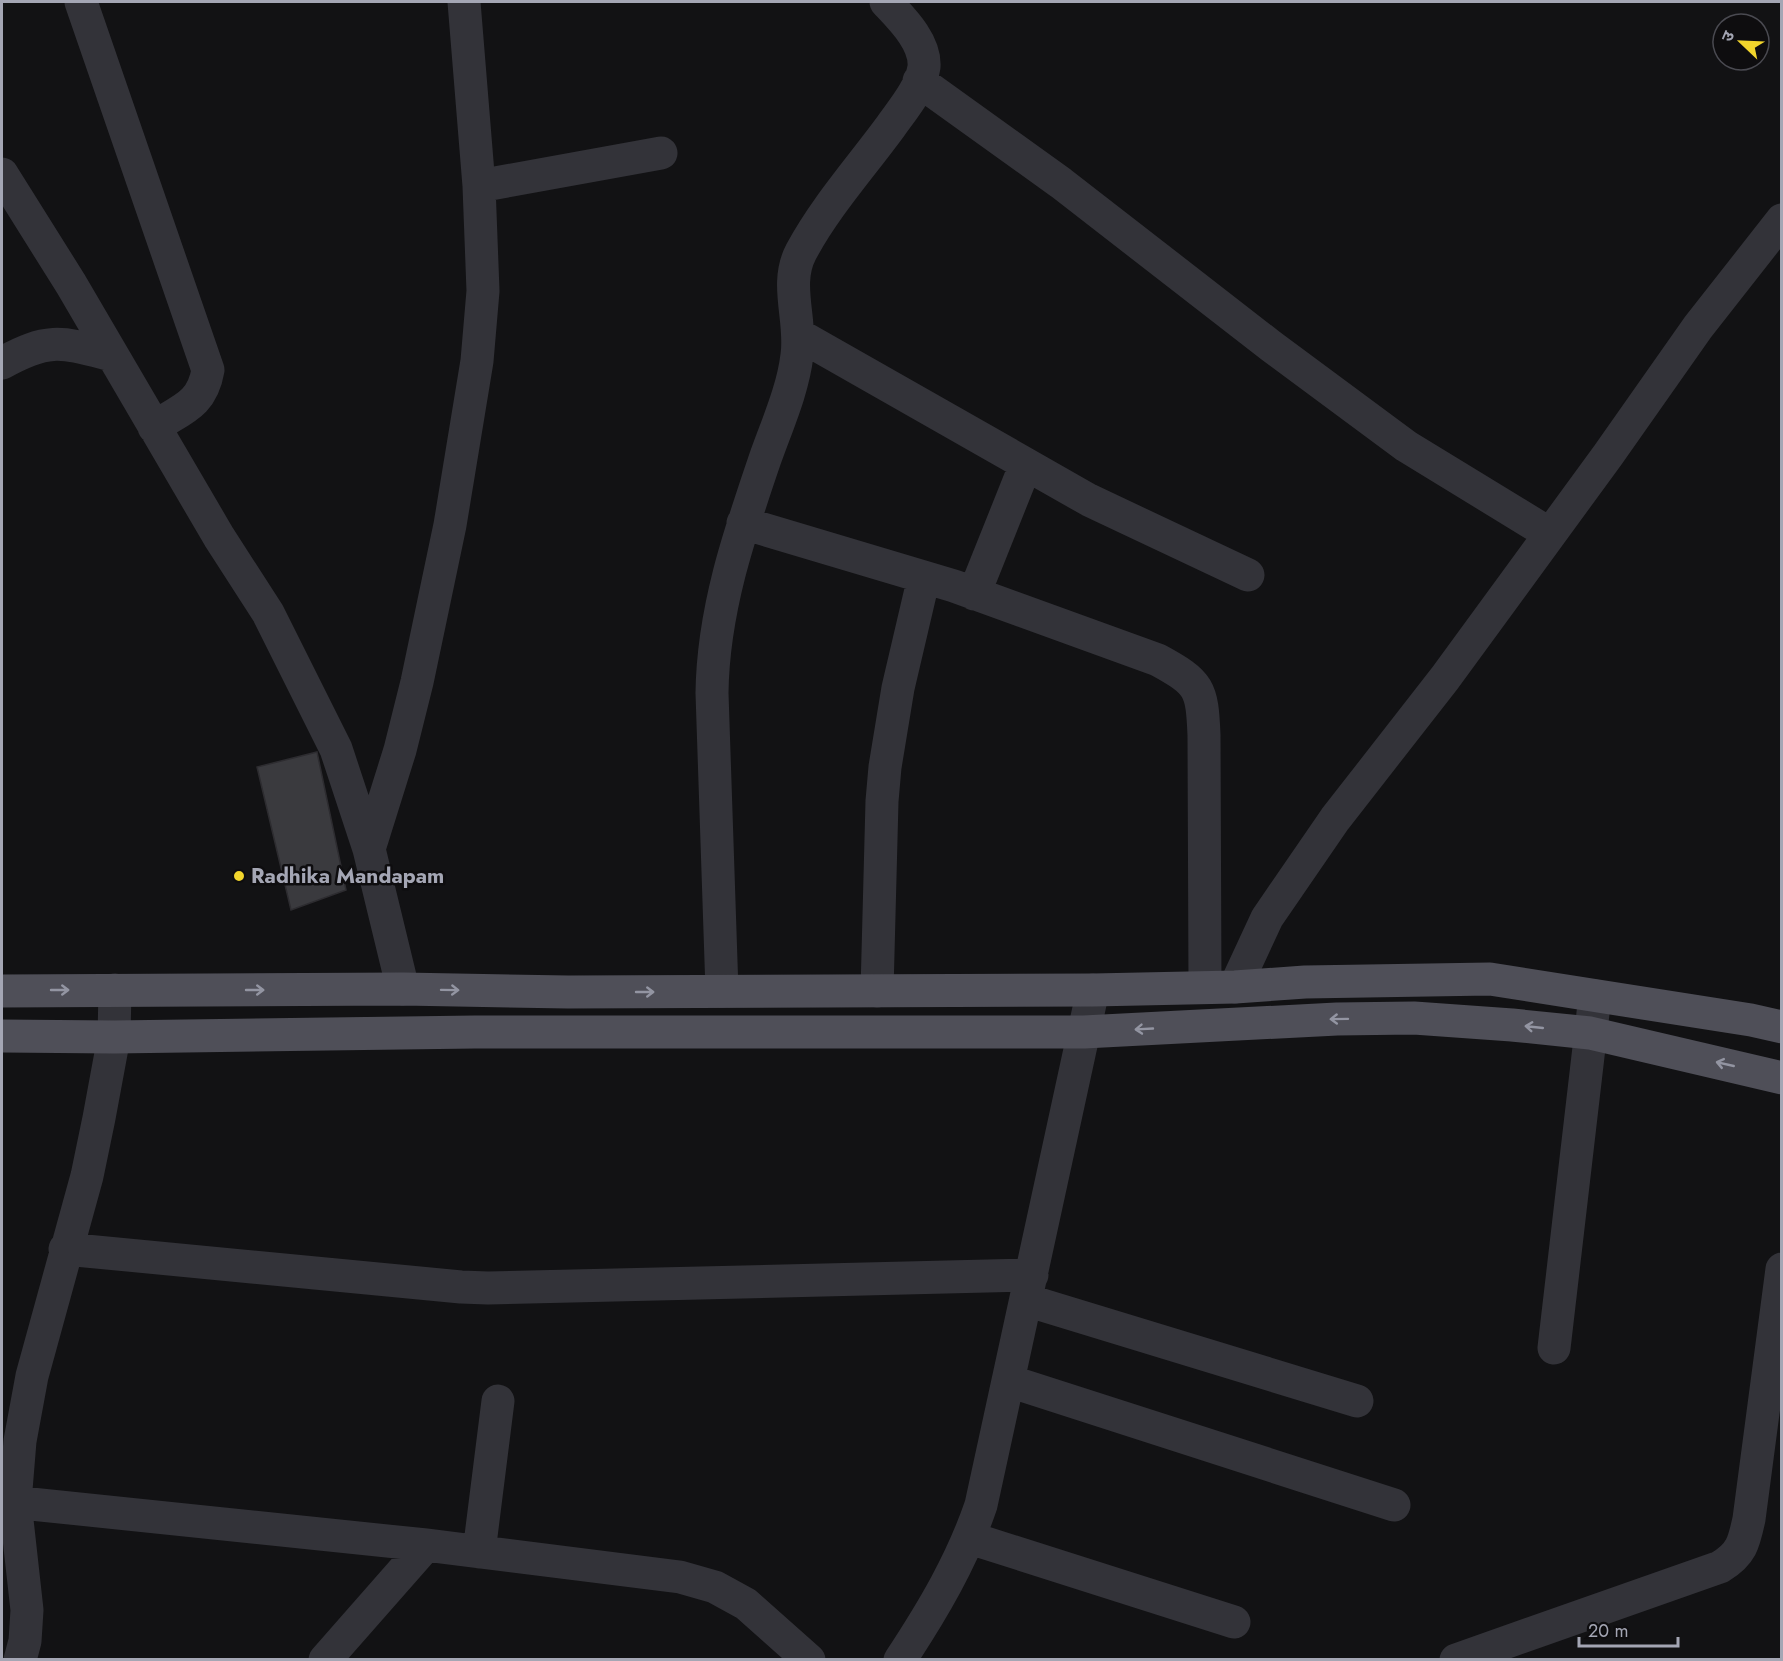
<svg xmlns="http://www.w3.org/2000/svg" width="1783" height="1661" viewBox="0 0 1783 1661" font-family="Jost,'Noto Sans Devanagari',sans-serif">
	<rect width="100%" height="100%" fill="#121214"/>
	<path fill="#3a3a3e" stroke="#2d2c30" stroke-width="1.5" d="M 317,752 L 346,890 L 291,910 L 257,767 Z"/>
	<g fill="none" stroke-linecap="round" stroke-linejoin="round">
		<path stroke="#333339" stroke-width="33" d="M 81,2 L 208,370 C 202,405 182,409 154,427
			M 919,81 L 1061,183 L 1271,346 L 1406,446 L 1550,534
			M 2,174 L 71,284 L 219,537 L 268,613 L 336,749 L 369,849 L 403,989
			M 479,186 L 661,153
			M 799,335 L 1089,500 L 1248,575
			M 2,363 C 49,337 61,342 112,355
			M 743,523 L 954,586 L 1158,660 C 1200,683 1202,688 1204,735 L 1205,987
			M 974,594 L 1026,464
			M 369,849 L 400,750 L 417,682 L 450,525 L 477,361 L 483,291 L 479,186 L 464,2
			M 1235,987 L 1267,918 L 1335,819 L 1445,678 L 1608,455 L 1698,327 L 1782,220
			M 722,991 L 712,693 C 713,611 739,535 765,459 C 777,425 793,390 797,355 C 802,320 784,284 801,252 C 825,207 861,167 891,126 C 903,109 921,88 924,67 C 926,42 901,18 886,2
			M 877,991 L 882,801 L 885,767 L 898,688 L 924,577
			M 65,1249 L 461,1287 L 488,1288 L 1032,1275
			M 1026,1300 L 1357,1401
			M 1554,1348 L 1595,996
			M 1009,1381 L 1394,1505
			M 2,1501 L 426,1545 L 680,1577 L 715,1587 L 746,1604 L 809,1660
			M 970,1538 L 1234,1622
			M 479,1552 L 498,1401
			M 20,1660 L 25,1641 L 27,1610 L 15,1502 L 20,1441 L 32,1376 L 87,1176 L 99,1118 L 114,1037 L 115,990
			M 325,1660 L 426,1545
			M 900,1660 C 933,1610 962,1561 981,1505 L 1093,990
			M 1456,1660 L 1720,1567 C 1742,1554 1744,1542 1749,1519 L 1782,1269"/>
		<path stroke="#4f4f58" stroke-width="33" d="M 2,991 L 403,989 L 568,992 L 1093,990 L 1235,987 L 1305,982 L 1490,979 L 1751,1020 L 1782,1027
			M 2,1036 L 114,1037 L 475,1032 L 1084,1032 L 1337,1019 L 1414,1018 L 1512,1025 L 1590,1033 L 1782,1078"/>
	</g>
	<defs><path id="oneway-shaft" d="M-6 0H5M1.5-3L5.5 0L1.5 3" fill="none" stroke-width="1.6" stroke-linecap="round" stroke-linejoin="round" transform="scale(1.5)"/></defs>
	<g stroke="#9395a2">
		<use href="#oneway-shaft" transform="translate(60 990)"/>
		<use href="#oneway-shaft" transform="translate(255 990)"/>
		<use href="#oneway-shaft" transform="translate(450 990) rotate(1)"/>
		<use href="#oneway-shaft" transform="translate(645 992)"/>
		<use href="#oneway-shaft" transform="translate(1339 1019) rotate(179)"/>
		<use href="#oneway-shaft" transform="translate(1534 1027) rotate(-174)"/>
		<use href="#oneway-shaft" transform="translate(1144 1029) rotate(177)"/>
		<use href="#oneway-shaft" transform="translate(1725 1064) rotate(-167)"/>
	</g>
	<circle fill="#f2d52c" stroke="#0e0d0f" stroke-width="2" cx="239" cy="876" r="6"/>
	<g text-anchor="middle" stroke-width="5" stroke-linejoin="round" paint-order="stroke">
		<g font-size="21" font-weight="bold" fill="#a4a6b4" stroke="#0e0d0f" text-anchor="start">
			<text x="251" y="883">Radhika Mandapam</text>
		</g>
	</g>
	<rect width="1783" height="1661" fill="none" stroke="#a4a6b4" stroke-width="6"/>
	<g transform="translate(1741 42) rotate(293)"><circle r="28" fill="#0e0d0f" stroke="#4a4a51" stroke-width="1.5"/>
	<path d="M0-4.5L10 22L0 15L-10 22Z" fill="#f2d52c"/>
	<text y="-9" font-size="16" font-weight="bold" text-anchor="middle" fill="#a4a6b4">उ</text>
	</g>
	<path d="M1579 1637v9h99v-9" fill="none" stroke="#a4a6b4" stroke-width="3"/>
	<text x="1588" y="1637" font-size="18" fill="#a4a6b4" stroke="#0e0d0f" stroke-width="4.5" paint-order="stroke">20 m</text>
</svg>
